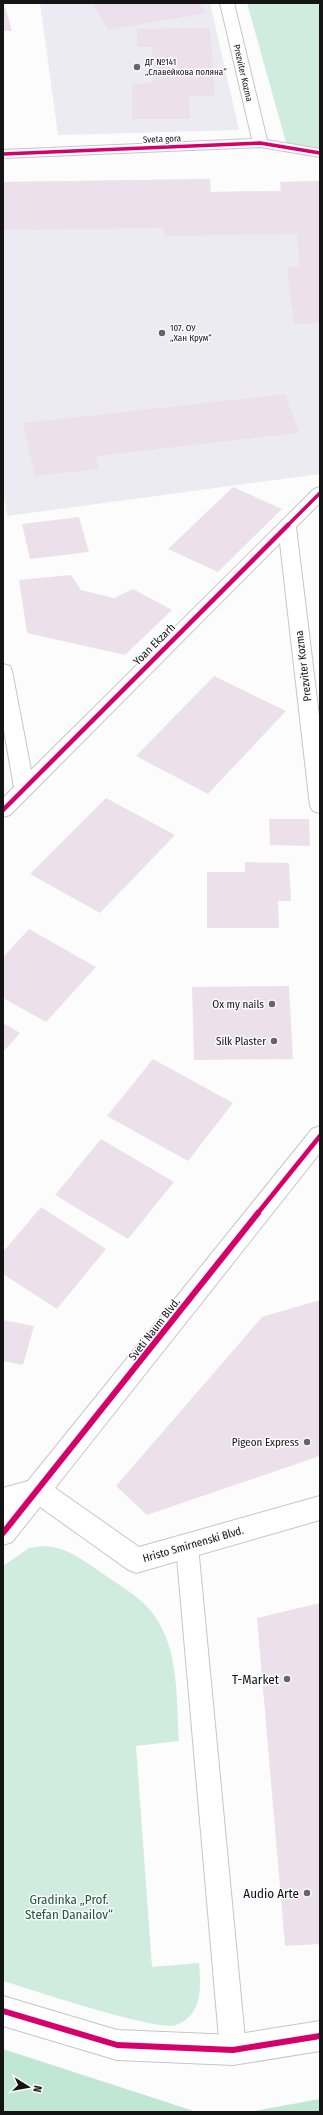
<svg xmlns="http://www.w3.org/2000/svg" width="323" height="2115" viewBox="0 0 323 2115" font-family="'Fira Sans Condensed',sans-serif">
	<rect width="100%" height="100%" fill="#fcfcfd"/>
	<path fill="#ebebf1" d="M 40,3 L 210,3 L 239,130 L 58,135 Z
		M 210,179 L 211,192 L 281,191 L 280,182 L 320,181 L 320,474 L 7,516 L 3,489 L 3,182 Z"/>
	<path fill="#d0ecdf" d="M 247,3 L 320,3 L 320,150 L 287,146 Z
		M 43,1546 C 67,1547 83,1560 102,1573 C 119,1585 137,1595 150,1610 C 180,1645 176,1698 179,1741 L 136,1746 L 152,1967 L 199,1963 C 201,1986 203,2015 176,2025 C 157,2032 30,1989 3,1981 L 3,1566 L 29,1548 Z"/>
	<path fill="#c0e7d4" d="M 3,2049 L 197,2112 L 3,2112 Z
		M 320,2099 L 320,2112 L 249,2112 Z"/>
	<path fill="#ece1ea" d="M 3,3 L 4,3 L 12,31 L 3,31 Z
		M 92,3 L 199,3 L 206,13 L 108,30 Z
		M 210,28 L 215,96 L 189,96 L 190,119 L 132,119 L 132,84 L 153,83 L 152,47 L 137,47 L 137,29 Z
		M 210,179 L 210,192 L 281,191 L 280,182 L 320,181 L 320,323 L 294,324 L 287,267 L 300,267 L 297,234 L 164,236 L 164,228 L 3,230 L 3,182 Z
		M 285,394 L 299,433 L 96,456 L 99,469 L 35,476 L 23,423 Z
		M 233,487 L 282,509 L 218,572 L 168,549 Z
		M 79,517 L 89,552 L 30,559 L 22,524 Z
		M 71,575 L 81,590 L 114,598 L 133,589 L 172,610 L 125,655 L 27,633 L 19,580 Z
		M 214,676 L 286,711 L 208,794 L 136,756 Z
		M 106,798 L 175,835 L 100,913 L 30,874 Z
		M 269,819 L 309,819 L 310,846 L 270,845 Z
		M 245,862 L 289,863 L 291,901 L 278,901 L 279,928 L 207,928 L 207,872 L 245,872 Z
		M 29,929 L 96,967 L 46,1022 L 3,998 L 3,957 Z
		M 289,986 L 293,1059 L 194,1060 L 192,987 Z
		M 3,1023 L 20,1033 L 3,1052 Z
		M 153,1059 L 233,1103 L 188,1161 L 107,1116 Z
		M 101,1139 L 174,1182 L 128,1239 L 55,1195 Z
		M 41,1207 L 106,1249 L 57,1309 L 3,1274 L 3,1252 Z
		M 320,1300 L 320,1456 L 147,1515 L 116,1486 L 262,1317 Z
		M 3,1320 L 34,1326 L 23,1365 L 3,1361 Z
		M 320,1603 L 320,1944 L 285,1946 L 257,1618 Z"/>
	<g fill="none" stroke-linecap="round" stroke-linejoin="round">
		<defs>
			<path id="lane" d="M 187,1535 L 195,1538 L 198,1546 L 246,2050 L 242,2059 L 233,2063 L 224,2059 L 220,2050 L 176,1546 L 179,1538 Z"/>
			<path id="street" d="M 220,3 L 234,3 L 267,140 L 320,149 L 320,157 L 260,147 L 3,158 L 3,150 L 252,139 Z
				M 320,487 L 320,503 L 296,527 L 320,724 L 320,813 L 313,811 L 310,806 L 280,543 L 10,815 L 3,817 L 3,798 L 14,787 L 3,725 L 3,664 L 10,666 L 12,671 L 31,770 L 314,489 Z
				M 3,1996 L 117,2030 L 233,2035 L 320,2021 L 320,2051 L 233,2065 L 117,2060 L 3,2026 Z"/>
			<path id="secondary" d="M 320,1126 L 320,1153 L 55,1488 L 139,1547 L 320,1496 L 320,1520 L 136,1573 L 127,1569 L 40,1507 L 12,1542 L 3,1545 L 3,1488 L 28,1481 L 312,1129 Z"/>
		</defs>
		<use href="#lane" stroke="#c6c6c7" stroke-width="2"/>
		<use href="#street" stroke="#c6c6c7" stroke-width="2"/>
		<use href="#secondary" stroke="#c6c6c7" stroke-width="2"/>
		<use href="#lane" fill="#fff" fill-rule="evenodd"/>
		<use href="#street" fill="#fff" fill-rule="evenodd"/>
		<use href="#secondary" fill="#fff" fill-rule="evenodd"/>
		<defs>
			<path id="cycleway-far2" d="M 3,154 L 260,143 L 320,153
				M 287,526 L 320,493"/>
			<path id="cycleway-far1" d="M 3,810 L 288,525
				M 257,1214 L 320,1136"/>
			<path id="cycleway" d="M 3,1533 L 258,1213
				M 3,2011 L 117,2045 L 233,2050 L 320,2036"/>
		</defs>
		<use href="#cycleway-far2" stroke="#fbfbfe" stroke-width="5.5"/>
		<use href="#cycleway-far1" stroke="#fbfbfe" stroke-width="7"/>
		<use href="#cycleway" stroke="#fbfbfe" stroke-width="8"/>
		<use href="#cycleway-far2" stroke="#d6006c" stroke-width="3.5"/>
		<use href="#cycleway-far1" stroke="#d6006c" stroke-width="4.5"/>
		<use href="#cycleway" stroke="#d6006c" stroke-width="6"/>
	</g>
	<g fill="#656566" stroke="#fbfbfe" stroke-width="1.5">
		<circle cx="137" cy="67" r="4"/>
		<circle cx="162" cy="333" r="4"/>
		<circle cx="272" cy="1004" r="4"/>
		<circle cx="274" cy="1041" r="4"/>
		<circle cx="307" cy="1442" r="4"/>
		<circle cx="287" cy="1679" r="4"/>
		<circle cx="307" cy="1893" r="4"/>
	</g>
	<g text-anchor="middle" stroke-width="3" stroke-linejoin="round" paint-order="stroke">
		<g font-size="9" fill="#141415" stroke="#fbfbfe" text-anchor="start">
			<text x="145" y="65">ДГ №141<tspan x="145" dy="10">„Славейкова поляна“</tspan></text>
			<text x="170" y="331">107. ОУ<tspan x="170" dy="10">„Хан Крум“</tspan></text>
		</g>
		<g font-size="9" fill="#141415" stroke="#fbfbfe">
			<text transform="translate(243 73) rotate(77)" y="3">Prezviter Kozma</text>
			<text transform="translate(162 139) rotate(-2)" y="3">Sveta gora</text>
		</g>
		<g font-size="11" fill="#141415" stroke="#fbfbfe">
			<text transform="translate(154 644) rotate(-45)" y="4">Yoan Ekzarh</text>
			<text transform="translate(303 666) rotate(-97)" y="4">Prezviter Kozma</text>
			<text transform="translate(154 1329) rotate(-52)" y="4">Sveti Naum Blvd.</text>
			<text transform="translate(193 1544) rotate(-16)" y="4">Hristo Smirnenski Blvd.</text>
		</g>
		<g font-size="11" fill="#141415" stroke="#fbfbfe" text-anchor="end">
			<text x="264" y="1008">Ox my nails</text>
			<text x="266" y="1045">Silk Plaster</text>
			<text x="299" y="1446">Pigeon Express</text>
		</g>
		<g font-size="13" fill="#141415" stroke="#fbfbfe" text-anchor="end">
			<text x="279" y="1684">T-Market</text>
			<text x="299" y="1898">Audio Arte</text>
		</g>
		<g font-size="13" fill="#225841" stroke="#fbfbfe">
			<text x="69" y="1904">Gradinka „Prof.<tspan x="69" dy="15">Stefan Danailov“</tspan></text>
		</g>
	</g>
	<rect width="323" height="2115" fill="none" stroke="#141415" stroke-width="8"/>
	<g transform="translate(28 2087) rotate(101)" stroke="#fbfbfe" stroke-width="3" paint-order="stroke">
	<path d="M0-3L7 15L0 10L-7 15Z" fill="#141415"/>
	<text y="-6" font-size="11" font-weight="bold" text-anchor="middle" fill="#141415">N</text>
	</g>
</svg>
